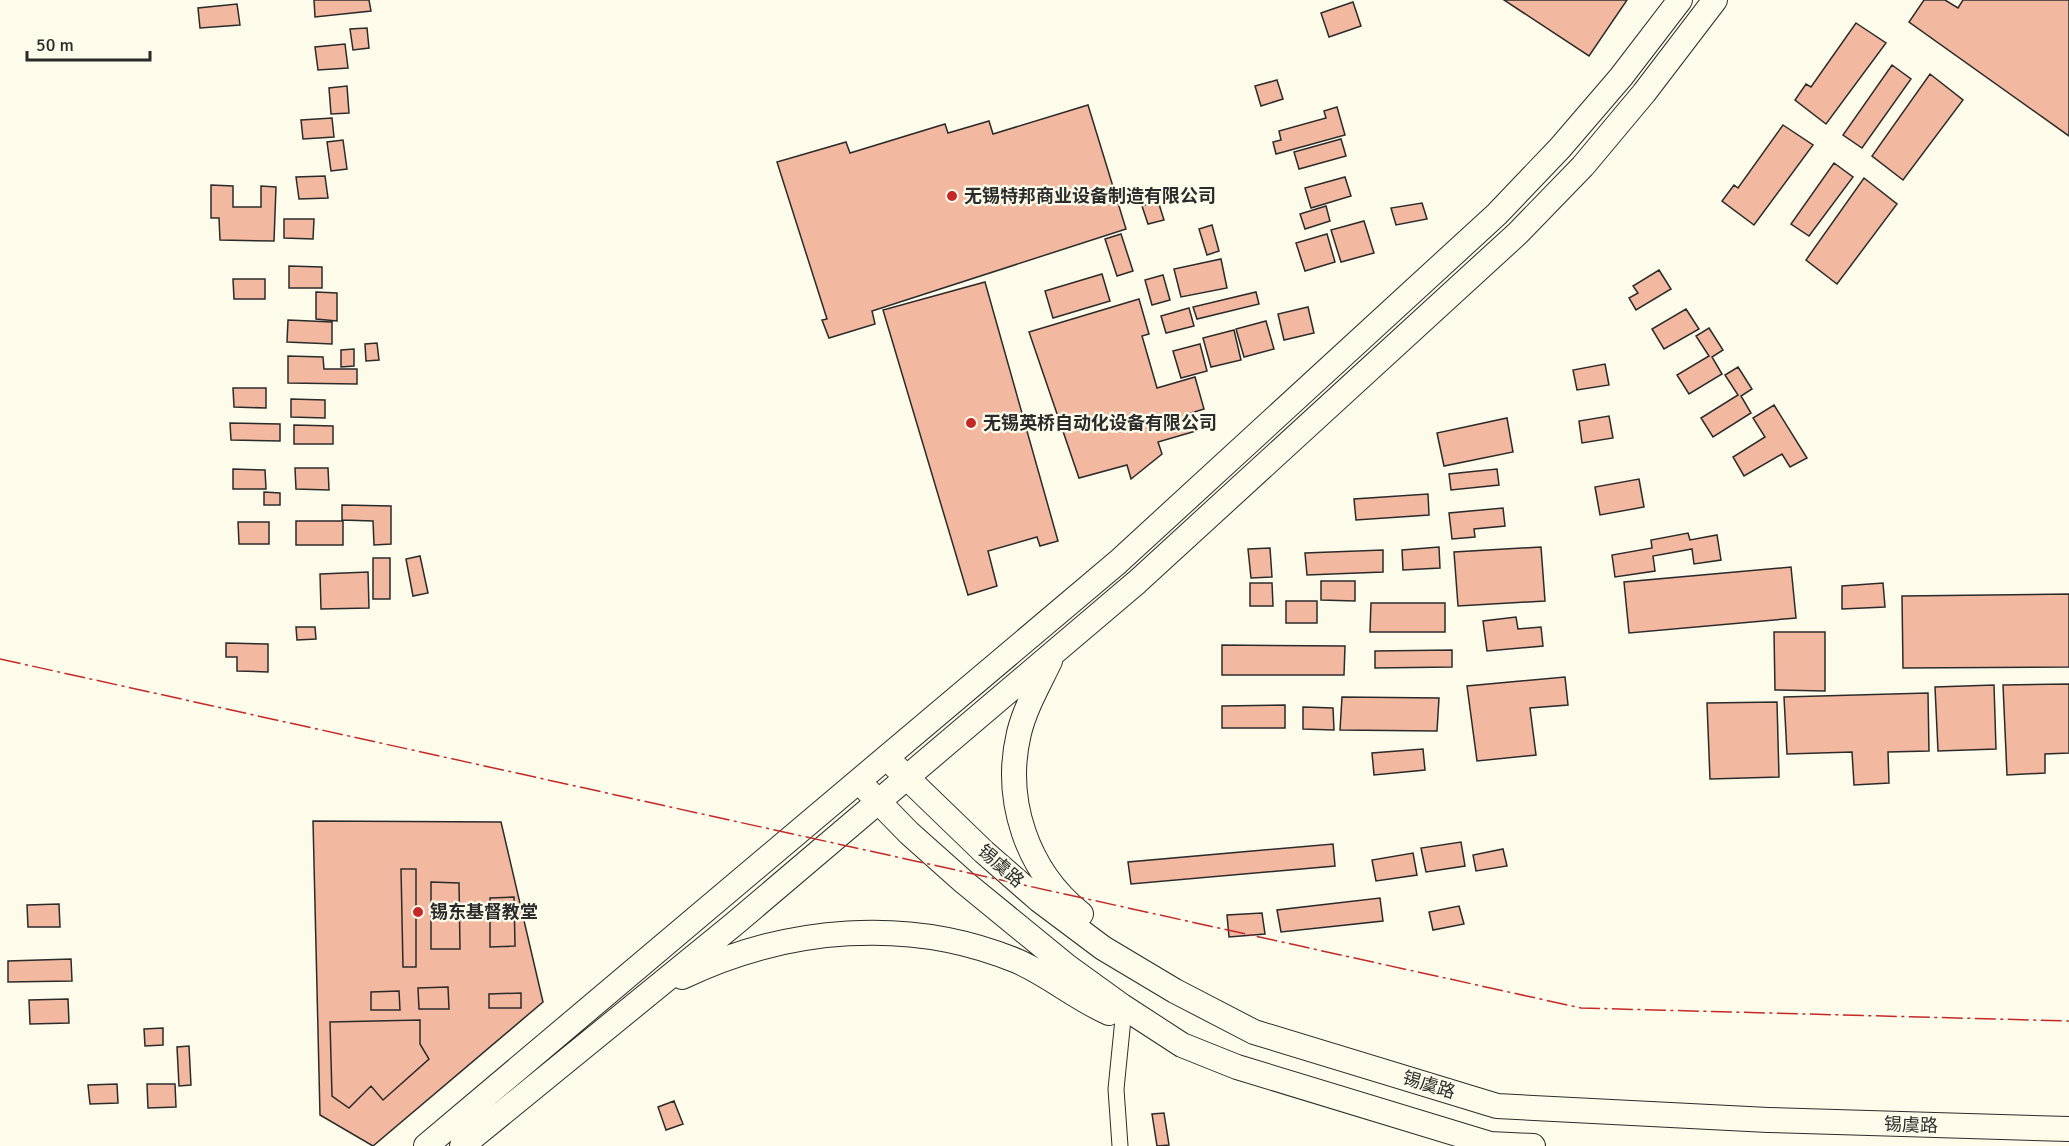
<svg xmlns="http://www.w3.org/2000/svg" width="2069" height="1146" viewBox="0 0 2069 1146" font-family="Signika,'Noto Sans SC',sans-serif">
	<rect width="100%" height="100%" fill="#fdfbea"/>
	<path fill="#f2b8a0" stroke="#2b2b2b" stroke-width="1.5" d="M 314,0 L 369,0 L 371,11 L 315,17 Z
		M 1504,0 L 1627,0 L 1589,56 Z
		M 1924,0 L 1945,0 L 1958,8 L 1963,0 L 2069,0 L 2069,136 L 1909,22 Z
		M 1353,2 L 1361,26 L 1329,37 L 1321,13 Z
		M 237,4 L 240,25 L 200,28 L 198,8 Z
		M 1856,23 L 1886,43 L 1826,124 L 1795,100 L 1806,84 L 1811,87 Z
		M 367,28 L 369,48 L 353,50 L 350,29 Z
		M 345,44 L 348,68 L 318,70 L 315,47 Z
		M 1892,65 L 1911,79 L 1862,148 L 1843,135 Z
		M 1930,74 L 1963,100 L 1903,180 L 1872,156 Z
		M 1277,80 L 1283,99 L 1261,106 L 1255,86 Z
		M 347,86 L 349,113 L 331,114 L 329,88 Z
		M 1088,105 L 1126,229 L 872,311 L 875,324 L 829,338 L 822,320 L 827,319 L 777,162 L 846,142 L 850,153 L 945,124 L 948,133 L 989,121 L 993,134 Z
		M 1337,107 L 1345,135 L 1276,154 L 1273,142 L 1281,140 L 1279,131 L 1326,118 L 1324,111 Z
		M 332,118 L 334,137 L 303,139 L 301,120 Z
		M 1783,125 L 1813,145 L 1754,225 L 1722,201 L 1734,185 L 1738,188 Z
		M 1341,139 L 1346,156 L 1299,169 L 1294,152 Z
		M 343,140 L 347,169 L 331,171 L 327,142 Z
		M 1834,163 L 1853,177 L 1809,236 L 1791,224 Z
		M 325,176 L 328,198 L 299,199 L 296,177 Z
		M 1345,177 L 1351,196 L 1311,208 L 1305,188 Z
		M 1864,178 L 1897,204 L 1837,284 L 1806,260 Z
		M 211,185 L 233,186 L 233,207 L 261,207 L 261,186 L 276,187 L 274,241 L 220,240 L 219,218 L 211,218 Z
		M 1158,201 L 1164,220 L 1148,224 L 1142,206 Z
		M 1422,203 L 1427,219 L 1396,225 L 1391,208 Z
		M 1326,206 L 1330,221 L 1305,229 L 1300,214 Z
		M 284,219 L 314,219 L 313,239 L 284,238 Z
		M 1364,221 L 1374,253 L 1341,262 L 1331,230 Z
		M 1212,225 L 1219,251 L 1207,255 L 1199,229 Z
		M 1121,234 L 1133,271 L 1117,276 L 1105,239 Z
		M 1327,234 L 1335,262 L 1305,271 L 1296,243 Z
		M 1221,259 L 1227,288 L 1181,297 L 1174,269 Z
		M 289,266 L 322,267 L 322,288 L 289,288 Z
		M 1659,270 L 1671,289 L 1636,310 L 1629,298 L 1638,293 L 1633,286 Z
		M 1102,274 L 1110,301 L 1053,318 L 1045,291 Z
		M 1163,275 L 1170,300 L 1152,305 L 1145,280 Z
		M 233,279 L 265,279 L 265,299 L 234,299 Z
		M 985,282 L 1058,541 L 1040,546 L 1037,537 L 988,551 L 997,586 L 968,595 L 883,310 Z
		M 316,292 L 337,293 L 337,321 L 316,319 Z
		M 1256,292 L 1259,304 L 1197,319 L 1193,307 Z
		M 1139,299 L 1149,334 L 1142,336 L 1157,388 L 1195,377 L 1204,409 L 1191,413 L 1196,431 L 1158,442 L 1162,454 L 1131,479 L 1127,465 L 1079,478 L 1029,332 Z
		M 1308,307 L 1314,333 L 1284,340 L 1278,314 Z
		M 1189,308 L 1194,326 L 1166,333 L 1161,316 Z
		M 1686,309 L 1699,329 L 1664,349 L 1652,329 Z
		M 288,320 L 332,322 L 332,344 L 287,342 Z
		M 1266,321 L 1274,349 L 1244,357 L 1236,329 Z
		M 1709,328 L 1723,350 L 1712,357 L 1722,374 L 1689,394 L 1677,375 L 1709,356 L 1696,336 Z
		M 1234,330 L 1241,360 L 1211,367 L 1203,338 Z
		M 377,343 L 379,360 L 366,361 L 365,344 Z
		M 1200,344 L 1207,371 L 1181,378 L 1173,351 Z
		M 354,349 L 354,366 L 341,367 L 341,350 Z
		M 288,356 L 323,357 L 324,369 L 357,369 L 357,384 L 288,383 Z
		M 1605,364 L 1609,385 L 1577,390 L 1573,370 Z
		M 1738,367 L 1752,389 L 1741,396 L 1751,413 L 1713,437 L 1701,418 L 1738,395 L 1725,375 Z
		M 233,388 L 266,388 L 266,408 L 234,407 Z
		M 291,399 L 325,400 L 325,418 L 291,417 Z
		M 1774,405 L 1807,458 L 1790,467 L 1782,454 L 1744,476 L 1733,457 L 1765,437 L 1753,418 Z
		M 1609,416 L 1613,438 L 1582,443 L 1579,421 Z
		M 1507,418 L 1513,452 L 1444,466 L 1437,433 Z
		M 230,423 L 280,424 L 280,441 L 231,440 Z
		M 294,425 L 333,426 L 333,444 L 294,444 Z
		M 295,468 L 328,468 L 329,490 L 296,489 Z
		M 233,469 L 265,470 L 266,489 L 233,489 Z
		M 1497,469 L 1499,485 L 1451,490 L 1449,474 Z
		M 1639,479 L 1644,507 L 1600,515 L 1595,487 Z
		M 264,492 L 280,493 L 280,505 L 264,505 Z
		M 1428,494 L 1429,515 L 1356,520 L 1354,499 Z
		M 342,505 L 391,506 L 391,544 L 374,545 L 373,521 L 342,520 Z
		M 1503,508 L 1505,526 L 1474,529 L 1475,537 L 1452,539 L 1449,513 Z
		M 296,521 L 343,521 L 343,545 L 296,545 Z
		M 238,522 L 269,522 L 269,544 L 239,544 Z
		M 1688,533 L 1690,540 L 1717,535 L 1721,560 L 1694,564 L 1692,549 L 1653,556 L 1655,571 L 1615,577 L 1612,555 L 1652,548 L 1651,540 Z
		M 1439,547 L 1440,568 L 1403,570 L 1402,550 Z
		M 1541,547 L 1545,601 L 1458,606 L 1454,552 Z
		M 1270,548 L 1272,577 L 1251,578 L 1248,549 Z
		M 1383,550 L 1383,572 L 1307,575 L 1305,553 Z
		M 420,556 L 428,593 L 413,596 L 406,559 Z
		M 373,558 L 390,558 L 390,599 L 373,599 Z
		M 1791,567 L 1796,618 L 1629,633 L 1624,582 Z
		M 368,572 L 369,608 L 321,609 L 320,574 Z
		M 1321,581 L 1355,581 L 1355,601 L 1321,600 Z
		M 1250,583 L 1272,583 L 1273,606 L 1250,606 Z
		M 1883,583 L 1885,607 L 1842,609 L 1842,586 Z
		M 2069,594 L 2069,667 L 1903,668 L 1902,596 Z
		M 1286,601 L 1317,601 L 1317,623 L 1286,623 Z
		M 1371,603 L 1445,603 L 1445,632 L 1370,632 Z
		M 1516,617 L 1518,629 L 1541,627 L 1543,646 L 1487,651 L 1483,621 Z
		M 296,627 L 315,627 L 316,639 L 297,640 Z
		M 1774,632 L 1825,632 L 1825,691 L 1775,690 Z
		M 226,643 L 268,644 L 268,672 L 237,671 L 237,657 L 226,657 Z
		M 1222,645 L 1345,646 L 1344,675 L 1222,675 Z
		M 1452,650 L 1452,667 L 1375,668 L 1375,651 Z
		M 1565,677 L 1568,705 L 1530,708 L 1536,755 L 1477,761 L 1467,686 Z
		M 2069,684 L 2069,753 L 2045,754 L 2045,773 L 2007,775 L 2003,685 Z
		M 1994,685 L 1996,749 L 1938,751 L 1935,687 Z
		M 1928,693 L 1929,751 L 1888,752 L 1889,783 L 1854,785 L 1852,752 L 1787,754 L 1784,697 Z
		M 1342,697 L 1439,698 L 1437,731 L 1340,730 Z
		M 1777,702 L 1779,777 L 1710,779 L 1707,703 Z
		M 1285,705 L 1285,728 L 1222,728 L 1222,706 Z
		M 1303,707 L 1333,708 L 1334,730 L 1303,729 Z
		M 1423,749 L 1425,770 L 1374,775 L 1372,753 Z
		M 313,821 L 501,822 L 543,1002 L 373,1146 L 320,1115 Z
		M 1461,842 L 1465,866 L 1426,872 L 1421,848 Z
		M 1333,844 L 1335,866 L 1131,884 L 1128,862 Z
		M 1503,849 L 1507,866 L 1476,871 L 1473,855 Z
		M 1413,853 L 1417,875 L 1376,881 L 1372,860 Z
		M 401,869 L 416,869 L 416,967 L 403,967 Z
		M 431,882 L 459,883 L 460,949 L 431,949 Z
		M 514,897 L 515,946 L 490,947 L 490,898 Z
		M 1380,898 L 1383,921 L 1281,932 L 1277,910 Z
		M 59,904 L 60,927 L 28,927 L 27,905 Z
		M 1459,906 L 1464,924 L 1433,930 L 1429,912 Z
		M 1262,913 L 1265,934 L 1229,937 L 1227,915 Z
		M 71,959 L 72,981 L 8,982 L 8,961 Z
		M 448,987 L 449,1009 L 419,1009 L 418,988 Z
		M 399,991 L 400,1010 L 371,1010 L 371,992 Z
		M 521,993 L 521,1008 L 489,1008 L 489,994 Z
		M 68,999 L 69,1023 L 30,1024 L 29,1000 Z
		M 420,1020 L 420,1044 L 429,1059 L 383,1100 L 371,1086 L 349,1108 L 332,1096 L 330,1022 Z
		M 163,1028 L 163,1045 L 145,1046 L 144,1029 Z
		M 189,1046 L 191,1085 L 179,1086 L 177,1047 Z
		M 117,1084 L 118,1103 L 90,1104 L 88,1085 Z
		M 147,1084 L 175,1084 L 176,1107 L 148,1108 Z
		M 674,1101 L 683,1124 L 666,1130 L 658,1107 Z
		M 1164,1113 L 1169,1145 L 1157,1146 L 1152,1114 Z"/>
	<g fill="none" stroke-linecap="round" stroke-linejoin="round">
		<defs>
			<path id="minor" d="M 1120,1146 L 1116,1089 L 1123,1019"/>
			<path id="primary" d="M 1050,661 C 1039,684 1025,708 1019,733 C 1003,800 1027,871 1081,914
				M 895,766 L 984,852 L 1039,900 L 1103,948 L 1175,991 L 1254,1032 L 1497,1106 L 1768,1120 L 2069,1129
				M 868,791 L 909,833 L 964,882 L 1068,967 L 1122,1006 L 1182,1045 L 1237,1067 L 1490,1144 L 1533,1146
				M 682,977 C 786,927 909,916 1017,961 C 1049,975 1077,999 1109,1013
				M 426,1146 L 1118,562 L 1497,214 L 1560,148 L 1621,77 L 1680,0
				M 462,1146 L 733,925 L 1137,582 L 1518,233 L 1583,166 L 1644,93 L 1715,0"/>
		</defs>
		<use href="#minor" stroke="#2b2b2b" stroke-width="17"/>
		<use href="#primary" stroke="#2b2b2b" stroke-width="26"/>
		<use href="#minor" stroke="#fdfbea" stroke-width="15"/>
		<use href="#primary" stroke="#fdfbea" stroke-width="24"/>
		<path stroke="#c62828" stroke-width="1.5" stroke-dasharray="21 4.5 3 4.5" stroke-linecap="butt" d="M 0,659 L 1581,1008 L 2069,1021"/>
	</g>
	<g fill="#c62828" stroke="#fdfbea" stroke-width="2">
		<circle cx="952" cy="196" r="6"/>
		<circle cx="971" cy="423" r="6"/>
		<circle cx="418" cy="912" r="6"/>
	</g>
	<g text-anchor="middle" stroke-width="4.5" stroke-linejoin="round" paint-order="stroke">
		<g font-size="18" font-weight="bold" fill="#2b2b2b" stroke="#fdfbea" text-anchor="start">
			<text x="964" y="202">无锡特邦商业设备制造有限公司</text>
			<text x="983" y="429">无锡英桥自动化设备有限公司</text>
			<text x="430" y="918">锡东基督教堂</text>
		</g>
		<g font-size="18" fill="#2b2b2b" stroke="#fdfbea">
			<text transform="translate(1001 866) rotate(41)" y="6">锡虞路</text>
			<text transform="translate(1429 1085) rotate(17)" y="6">锡虞路</text>
			<text transform="translate(1911 1125) rotate(2)" y="6">锡虞路</text>
		</g>
	</g>
	<path d="M27 51v9h123v-9" fill="none" stroke="#2b2b2b" stroke-width="3"/>
	<text x="36" y="51" font-size="18" fill="#2b2b2b" stroke="#fdfbea" stroke-width="4.5" paint-order="stroke">50 m</text>
</svg>
